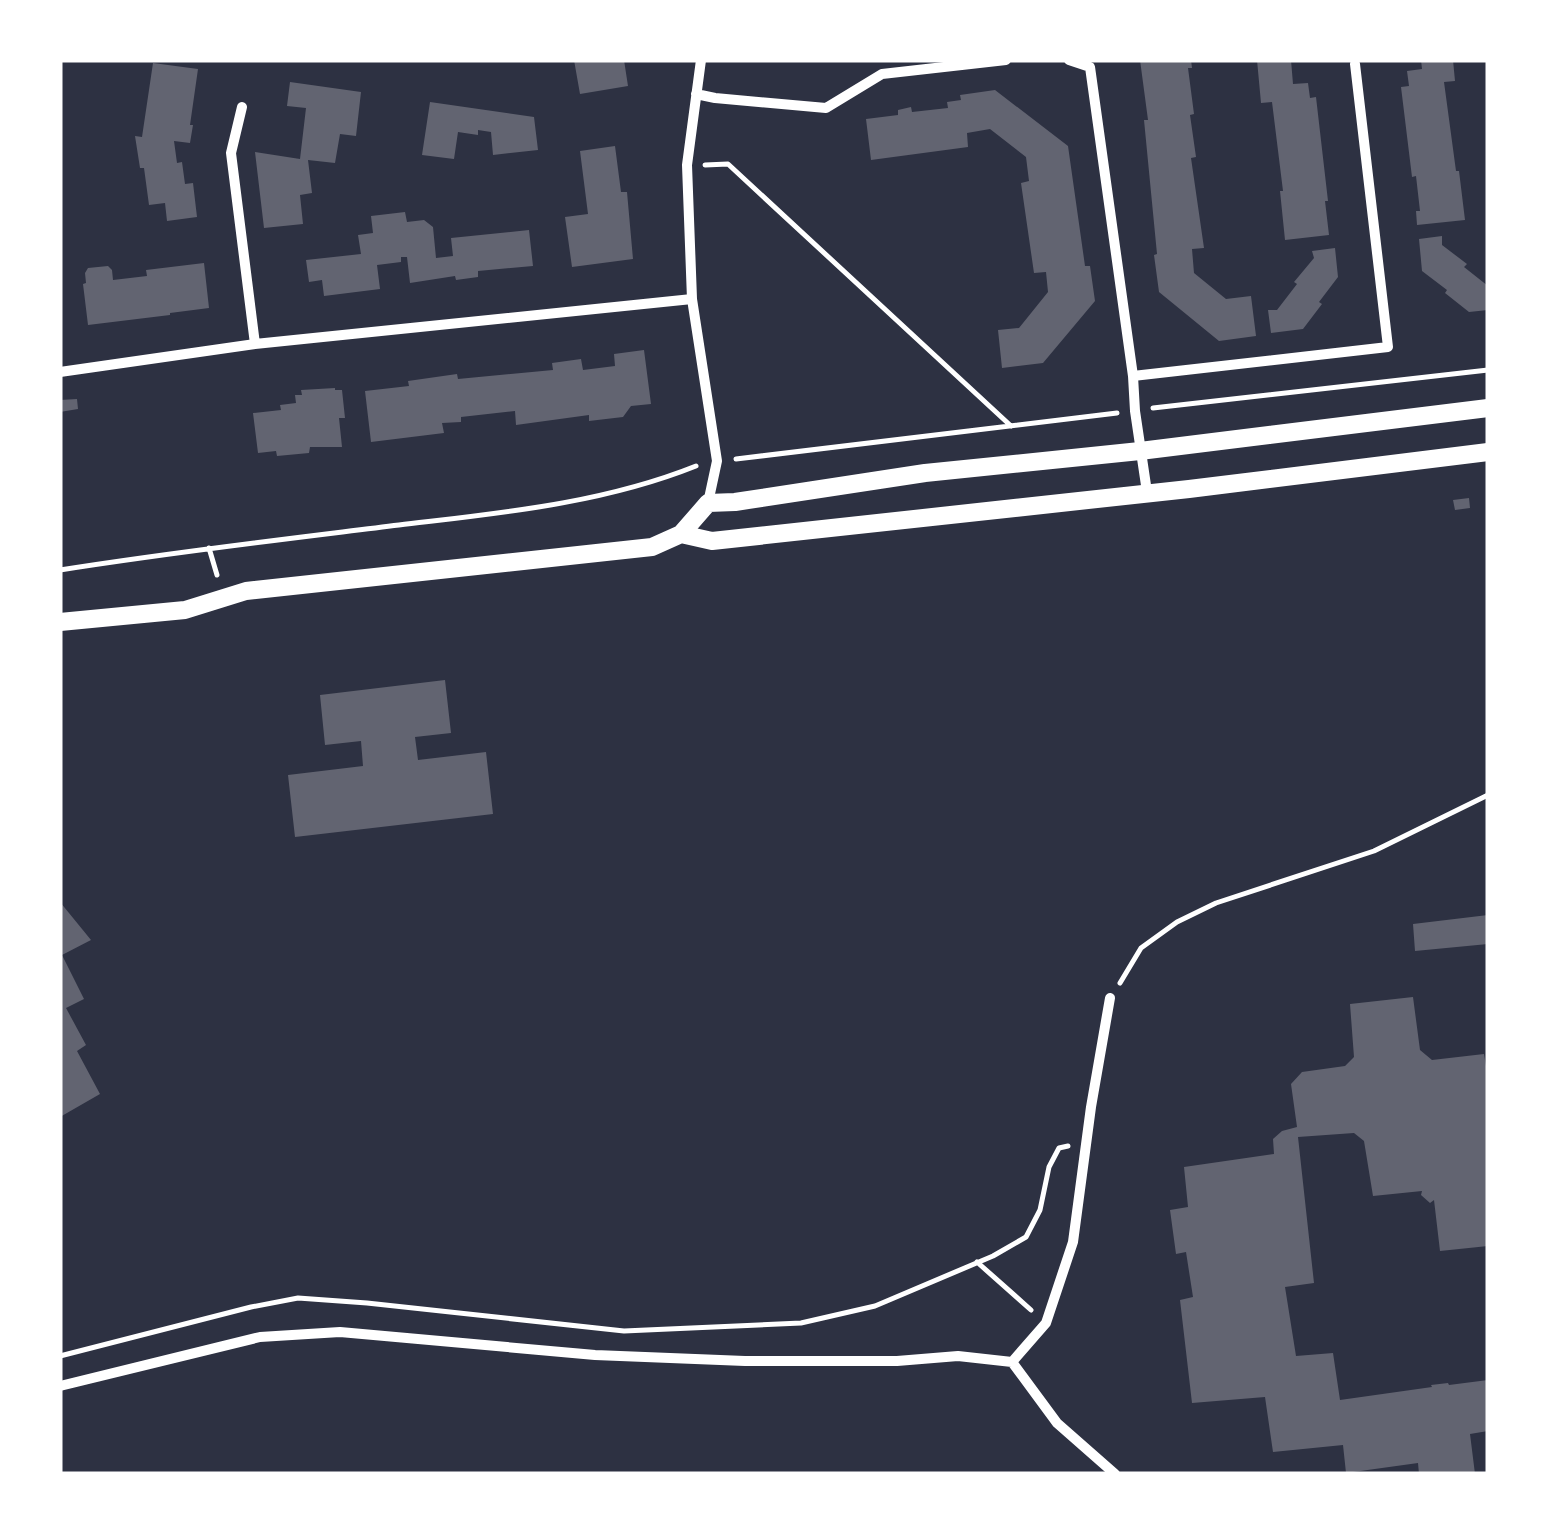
<svg xmlns="http://www.w3.org/2000/svg" width="1548" height="1534" viewBox="0 0 1548 1534" font-family="'Space Grotesk',sans-serif">
	<rect width="100%" height="100%" fill="#2d3142"/>
	<path fill="#626471" d="M 574,60 L 624,60 L 628,86 L 580,94 Z
		M 1140,60 L 1191,60 L 1192,68 L 1188,68 L 1194,114 L 1190,115 L 1196,157 L 1191,158 L 1204,248 L 1192,249 L 1194,273 L 1226,299 L 1251,296 L 1256,336 L 1219,341 L 1159,292 L 1154,255 L 1157,254 L 1144,120 L 1148,120 Z
		M 1257,60 L 1291,60 L 1293,84 L 1308,83 L 1310,98 L 1316,97 L 1328,201 L 1325,201 L 1329,235 L 1285,240 L 1280,191 L 1283,191 L 1272,102 L 1261,103 Z
		M 1421,60 L 1453,60 L 1455,81 L 1444,82 L 1456,171 L 1459,171 L 1465,220 L 1417,225 L 1416,211 L 1420,211 L 1416,176 L 1412,177 L 1401,87 L 1409,86 L 1407,71 L 1422,69 Z
		M 153,63 L 198,69 L 190,125 L 193,125 L 190,143 L 174,141 L 177,163 L 182,162 L 185,184 L 193,183 L 197,217 L 167,221 L 165,203 L 149,205 L 144,168 L 140,168 L 135,136 L 142,137 Z
		M 290,82 L 361,92 L 356,136 L 340,134 L 335,163 L 308,160 L 312,193 L 300,195 L 303,224 L 264,228 L 255,152 L 300,159 L 306,108 L 287,106 Z
		M 995,90 L 1068,146 L 1085,266 L 1090,266 L 1095,301 L 1043,363 L 1002,368 L 998,330 L 1019,328 L 1048,292 L 1046,272 L 1034,273 L 1021,183 L 1029,181 L 1026,157 L 990,129 L 967,133 L 968,147 L 871,160 L 866,119 L 898,115 L 898,110 L 911,107 L 912,112 L 948,108 L 947,102 L 961,100 L 960,95 Z
		M 430,102 L 534,117 L 538,150 L 493,155 L 491,132 L 478,130 L 478,135 L 458,132 L 454,159 L 422,155 Z
		M 615,146 L 621,192 L 627,192 L 633,259 L 572,267 L 565,217 L 588,214 L 580,151 Z
		M 405,212 L 407,222 L 424,220 L 433,227 L 436,258 L 453,256 L 451,238 L 529,230 L 533,266 L 478,271 L 478,277 L 456,280 L 455,276 L 410,283 L 407,257 L 401,257 L 401,262 L 377,265 L 380,289 L 324,296 L 322,280 L 309,282 L 306,260 L 361,254 L 358,235 L 373,233 L 371,216 Z
		M 1442,236 L 1442,245 L 1467,264 L 1464,267 L 1488,286 L 1488,310 L 1469,312 L 1445,293 L 1447,290 L 1422,271 L 1419,239 Z
		M 1335,248 L 1338,277 L 1319,302 L 1322,304 L 1303,329 L 1271,333 L 1268,310 L 1277,310 L 1297,284 L 1294,282 L 1314,258 L 1312,251 Z
		M 204,263 L 209,308 L 170,313 L 170,315 L 88,325 L 83,284 L 86,283 L 85,273 L 88,268 L 108,266 L 112,270 L 113,280 L 147,276 L 146,270 Z
		M 644,350 L 651,404 L 631,406 L 623,417 L 589,421 L 589,415 L 516,425 L 515,411 L 461,417 L 461,422 L 442,423 L 444,433 L 371,442 L 365,391 L 409,386 L 408,381 L 457,374 L 458,379 L 553,370 L 552,363 L 581,359 L 583,370 L 615,366 L 614,354 Z
		M 335,388 L 335,390 L 342,390 L 345,418 L 339,418 L 342,447 L 310,447 L 309,453 L 277,456 L 276,451 L 258,453 L 253,413 L 281,410 L 280,405 L 296,403 L 295,395 L 302,395 L 301,390 Z
		M 77,399 L 78,409 L 60,412 L 60,400 Z
		M 1469,498 L 1470,508 L 1455,510 L 1453,500 Z
		M 445,680 L 451,733 L 415,737 L 418,760 L 486,752 L 493,814 L 295,837 L 288,775 L 363,766 L 361,741 L 325,745 L 320,695 Z
		M 60,902 L 91,940 L 62,955 L 84,999 L 66,1008 L 86,1045 L 77,1051 L 100,1094 L 60,1117 Z
		M 1488,915 L 1488,944 L 1415,951 L 1413,924 Z
		M 1413,997 L 1420,1050 L 1432,1060 L 1484,1054 L 1488,1078 L 1488,1246 L 1440,1251 L 1434,1200 L 1430,1203 L 1421,1195 L 1422,1191 L 1373,1196 L 1364,1141 L 1354,1133 L 1298,1137 L 1314,1283 L 1285,1287 L 1296,1356 L 1333,1353 L 1340,1400 L 1432,1387 L 1431,1385 L 1448,1383 L 1449,1385 L 1488,1380 L 1488,1431 L 1470,1434 L 1475,1474 L 1419,1474 L 1418,1463 L 1346,1473 L 1343,1445 L 1273,1452 L 1265,1397 L 1192,1403 L 1180,1300 L 1193,1297 L 1186,1252 L 1176,1254 L 1170,1210 L 1188,1207 L 1184,1167 L 1274,1154 L 1273,1139 L 1282,1131 L 1297,1127 L 1291,1084 L 1302,1072 L 1345,1066 L 1354,1057 L 1350,1004 Z"/>
	<g fill="none" stroke-linecap="round" stroke-linejoin="round">
		<path stroke="#fff" stroke-width="5" d="M 705,165 L 728,164 L 1011,426
			M 1153,408 L 1488,370
			M 736,459 L 1117,413
			M 209,548 L 217,575
			M 60,570 C 173,552 286,539 399,525 C 499,513 601,504 696,466
			M 1120,983 L 1141,948 L 1177,922 L 1216,903 L 1374,851 L 1488,795
			M 977,1262 L 1031,1310
			M 60,1356 L 251,1307 L 298,1298 L 367,1303 L 624,1331 L 801,1323 L 875,1306 L 993,1256 L 1026,1237 L 1040,1210 L 1049,1167 L 1059,1148 L 1068,1146"/>
		<path stroke="#fff" stroke-width="10" d="M 701,60 L 687,165 L 692,299 L 717,461 L 708,503
			M 1069,60 L 1090,67 L 1133,376 L 1135,411 L 1147,492
			M 696,94 L 715,98 L 826,108 L 882,74 L 1006,60
			M 242,107 L 231,153 L 255,344
			M 60,372 L 255,344 L 692,299
			M 1133,376 L 1388,347 L 1355,64
			M 1012,1362 L 1046,1323 L 1073,1242 L 1091,1107 L 1110,998
			M 1012,1362 L 1057,1423 L 1115,1474
			M 60,1386 L 260,1337 L 340,1332 L 595,1355 L 745,1361 L 897,1361 L 958,1356 L 1012,1362"/>
		<path stroke="#fff" stroke-width="18" d="M 681,534 L 712,541 L 1189,489 L 1488,452
			M 60,622 L 185,610 L 246,591 L 652,547 L 681,534 L 708,503 L 735,502 L 925,473 L 1140,451 L 1488,408"/>
	</g>
	<rect width="1548" height="1534" fill="none" stroke="#ffffff" stroke-width="125"/>
</svg>
